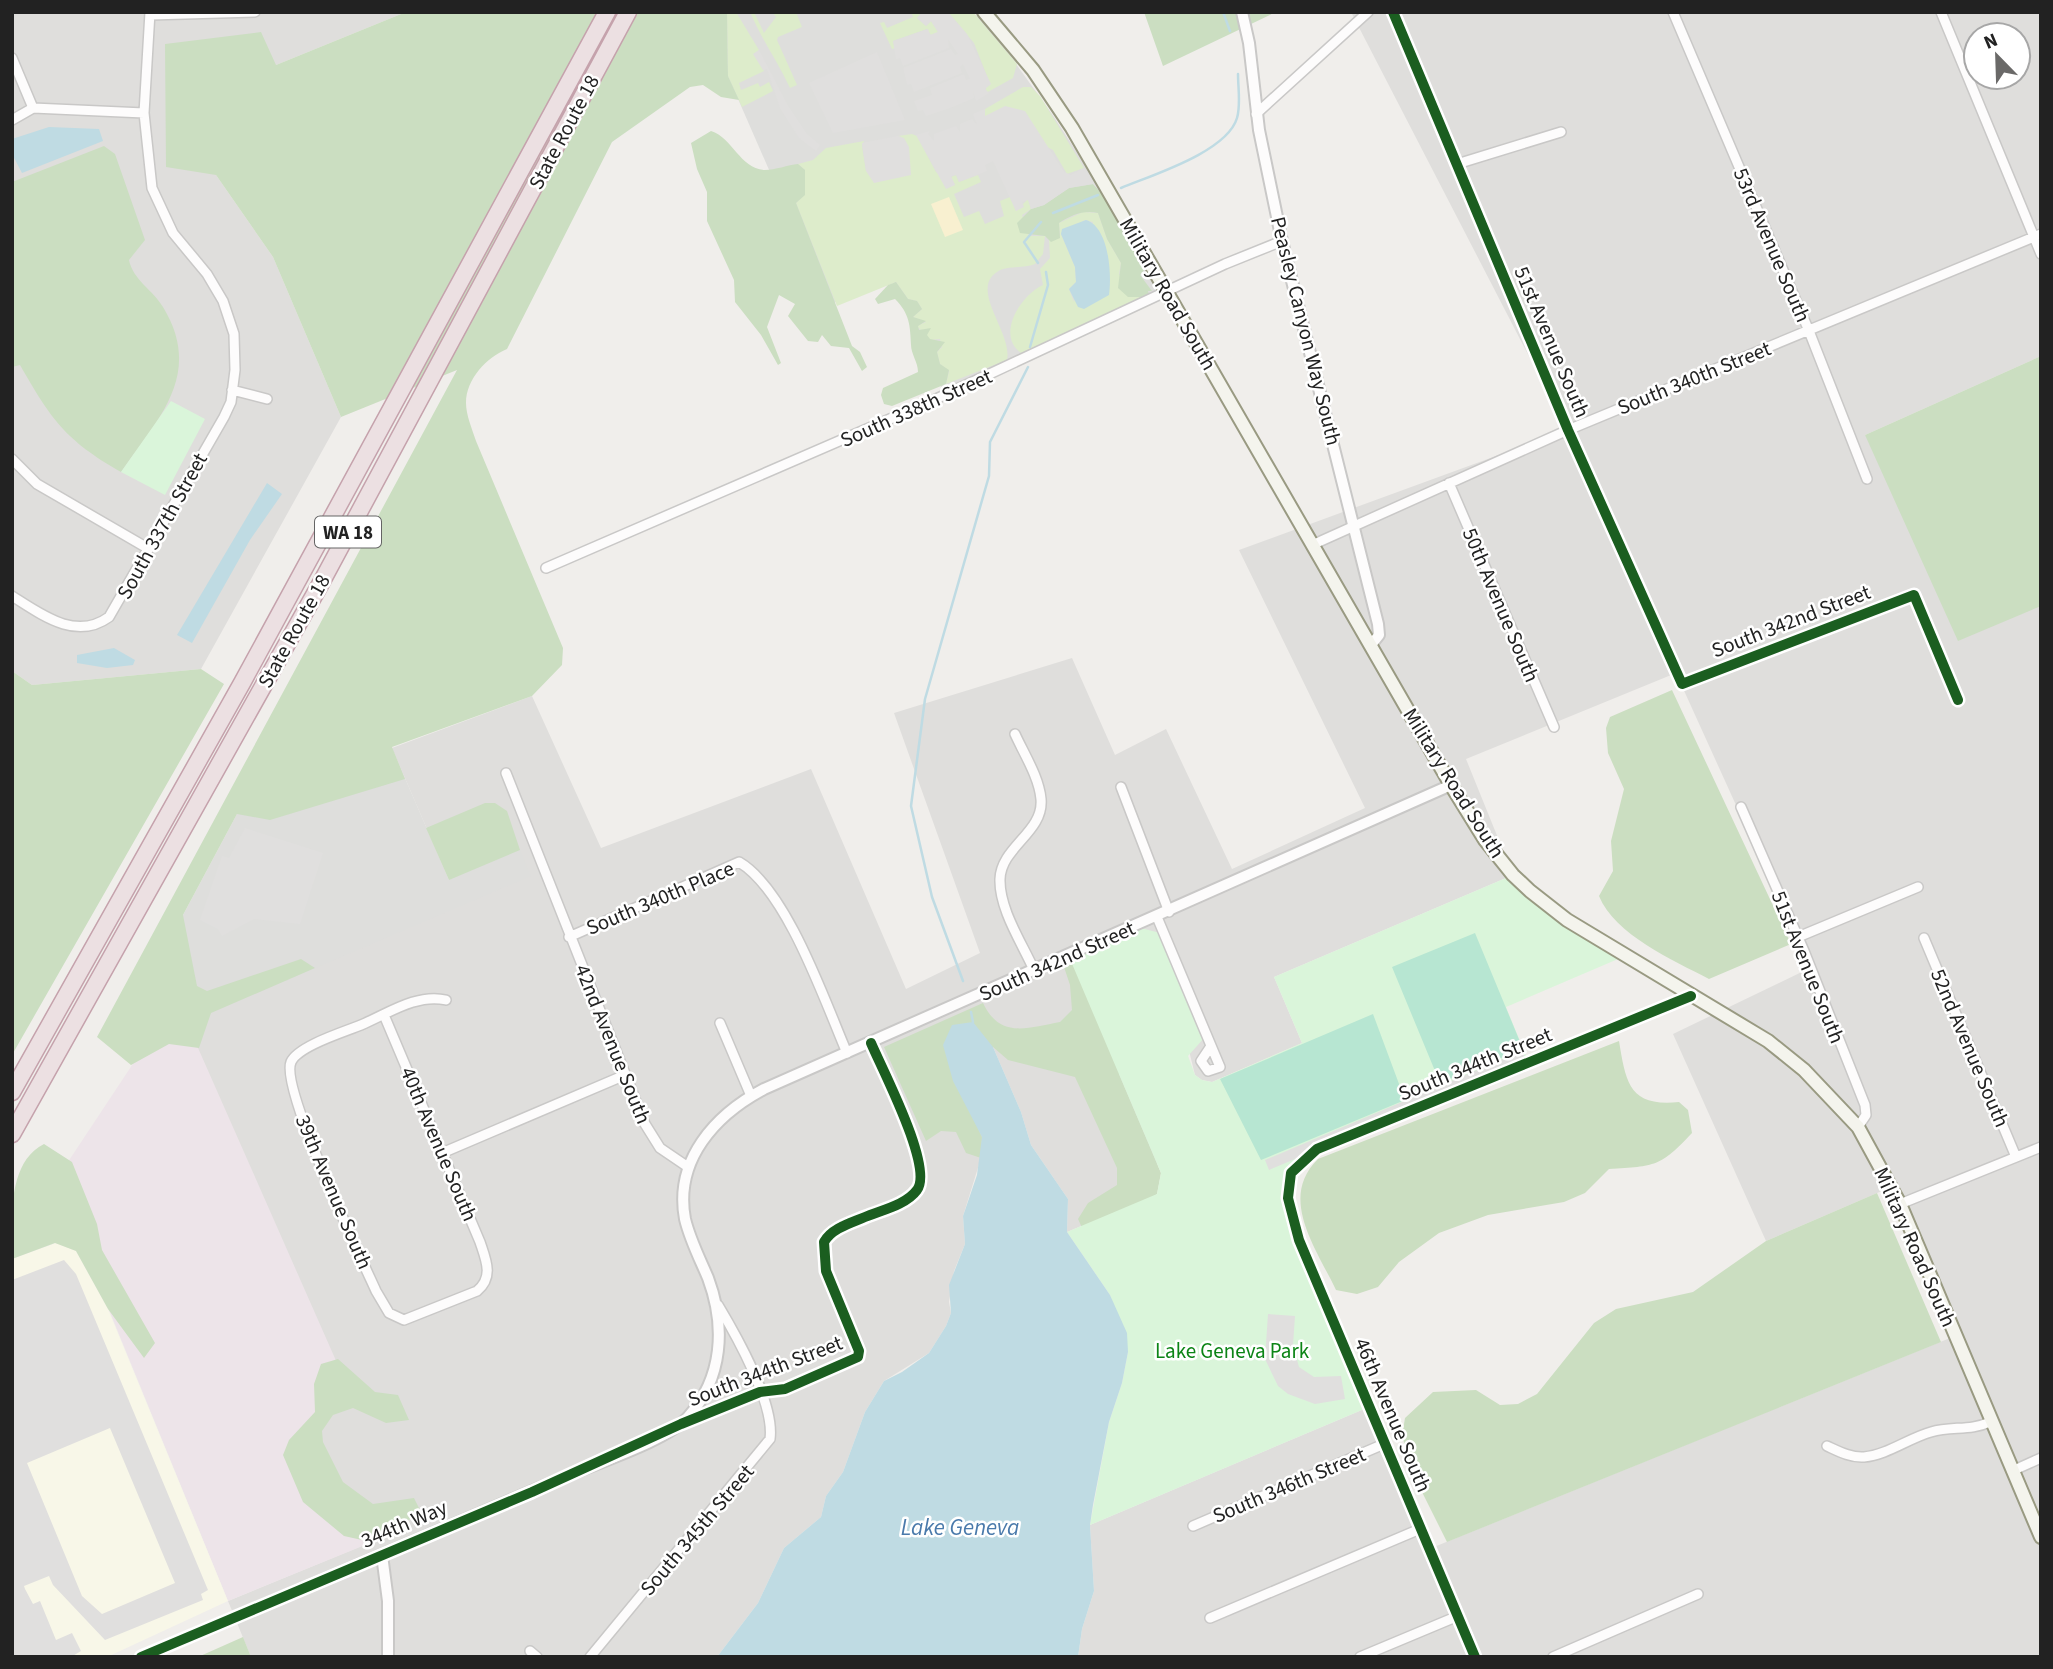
<svg xmlns="http://www.w3.org/2000/svg" width="2053" height="1669" viewBox="0 0 2053 1669" font-family="'Source Sans 3',sans-serif">
	<rect width="100%" height="100%" fill="#f0eeeb"/>
	<path fill="#dfdedc" fill-rule="evenodd" d="M 12,12 L 406,12 L 276,65 L 216,175 L 273,257 L 341,417 L 201,669 L 32,685 L 12,671 Z
		M 1351,12 L 2041,12 L 2041,356 L 1865,435 L 2041,606 L 2041,1657 L 1078,1657 L 1082,1629 L 1094,1591 L 1090,1525 L 1369,1407 L 1429,1549 L 1955,1336 L 1891,1187 L 1766,1241 L 1673,1034 L 1810,968 L 1676,673 L 1466,759 L 1513,875 L 1274,977 L 1302,1043 L 1212,1082 L 1202,1080 L 1195,1075 L 1160,933 L 1157,1194 L 1067,1232 L 1068,1199 L 1031,1145 L 1021,1112 L 993,1047 L 981,1158 L 963,1216 L 965,1244 L 954,1271 L 949,1302 L 951,1313 L 946,1326 L 929,1353 L 884,1381 L 865,1412 L 843,1472 L 826,1496 L 821,1517 L 784,1548 L 758,1603 L 717,1657 L 251,1657 L 228,1601 L 364,1545 L 314,1434 L 187,1023 L 449,880 L 392,748 L 532,696 L 601,848 L 811,769 L 906,989 L 980,953 L 894,713 L 1072,658 L 1115,755 L 1166,729 L 1232,869 L 1365,808 L 1239,550 L 1567,430 ZM 1976,35 L 2018,35 L 2018,77 L 1976,77 Z"/>
	<path fill="#ede4e9" d="M 187,1023 L 341,1372 L 314,1434 L 365,1545 L 228,1601 L 56,1180 L 150,1038 Z"/>
	<path fill="#f8f7e8" d="M 56,1243 L 76,1251 L 108,1309 L 228,1601 L 107,1657 L 12,1657 L 12,1259 Z"/>
	<path fill="#dededc" d="M 727,12 L 973,12 L 1006,50 L 1052,114 L 1115,211 L 1160,292 L 943,391 L 893,280 L 828,305 L 728,76 Z
		M 392,748 L 449,880 L 520,850 L 531,876 L 187,1023 L 159,960 L 237,814 Z"/>
	<path fill="#ddeccb" fill-rule="evenodd" d="M 727,12 L 736,12 L 759,50 L 754,54 L 764,71 L 739,83 L 741,90 L 758,83 L 760,87 L 769,82 L 773,91 L 742,107 L 728,76 Z
		M 754,12 L 764,33 L 776,17 L 772,12 L 796,12 L 802,27 L 778,37 L 777,40 L 797,85 L 790,88 C 778,62 762,40 751,14 Z
		M 911,12 L 922,12 L 917,18 L 926,26 L 931,21 L 938,32 L 931,35 L 927,29 L 893,41 L 895,48 L 892,49 L 880,23 L 884,22 L 887,28 L 913,17 Z
		M 948,12 L 973,12 L 1017,64 L 1013,78 L 986,93 L 986,87 L 990,84 L 974,43 Z
		M 1023,87 L 1031,87 L 1040,96 L 1084,168 L 1067,174 L 1053,150 L 985,116 L 985,109 Z
		M 912,134 L 917,136 L 936,172 L 955,185 L 951,177 L 956,175 L 959,182 L 978,175 L 981,182 L 954,194 L 964,217 L 979,211 L 985,224 L 1004,216 L 1000,201 L 1010,197 L 1016,211 L 1028,199 L 1031,209 L 1022,215 L 1029,236 L 1045,236 L 1043,254 L 1035,264 C 1023,269 1007,265 997,272 C 969,290 1013,333 1007,360 L 946,384 L 949,371 L 940,364 L 937,352 L 942,347 L 940,339 L 930,340 L 917,326 L 926,322 L 913,317 L 922,309 L 917,301 L 908,299 L 896,282 L 837,306 L 796,203 L 805,194 L 805,170 L 798,164 L 813,160 L 826,148 L 864,141 L 862,146 L 866,171 L 901,137 L 898,136 Z
		M 1083,212 L 1098,213 L 1107,239 L 1121,263 L 1119,274 L 1130,295 L 1150,297 L 1021,353 C 995,334 1022,294 1043,285 L 1040,269 L 1050,258 L 1049,240 L 1060,238 L 1059,223 ZM 1085,220 L 1093,222 L 1074,302 L 1069,289 L 1076,282 L 1075,267 L 1061,234 Z"/>
	<path fill="#cbdec1" d="M 406,12 L 727,12 L 728,76 L 739,100 L 721,97 L 703,85 L 690,87 L 612,142 L 507,349 C 487,357 466,379 466,403 C 466,415 472,429 476,441 L 563,648 L 562,665 L 532,696 L 392,747 L 405,779 L 270,820 L 237,814 L 183,915 L 197,986 L 207,991 L 301,959 L 315,968 L 211,1013 L 199,1048 L 169,1044 L 131,1065 L 97,1037 L 457,370 L 341,417 L 273,257 L 216,175 L 166,167 L 165,44 L 261,32 L 276,65 Z
		M 1144,12 L 1276,12 L 1163,66 Z
		M 711,131 C 733,138 740,169 765,170 C 775,170 788,165 798,164 L 805,170 L 805,195 L 796,203 L 852,346 L 860,352 L 867,367 L 862,371 L 849,348 L 831,346 L 822,335 L 818,342 L 808,341 L 788,316 L 795,304 L 779,295 L 767,327 L 781,363 L 778,365 L 761,335 L 735,302 L 734,280 L 707,221 L 707,192 L 697,169 L 691,143 Z
		M 104,146 L 115,154 L 145,240 L 129,260 C 133,280 153,290 163,307 C 204,374 158,419 121,472 C 65,440 51,419 20,365 L 12,367 L 12,182 Z
		M 1093,184 C 1114,206 1137,240 1144,270 L 1140,275 L 1152,291 L 1148,291 L 1150,297 L 1128,297 L 1118,288 L 1121,263 L 1107,239 L 1098,213 C 1083,210 1072,215 1059,223 L 1060,238 L 1051,242 L 1045,236 L 1020,233 L 1017,223 L 1031,209 L 1044,205 L 1069,188 Z
		M 896,282 L 908,299 L 917,301 L 922,309 L 913,317 L 926,321 L 918,326 L 919,330 L 931,328 L 927,335 L 930,339 L 945,342 L 937,352 L 940,364 L 949,370 L 946,384 L 892,406 L 884,404 L 881,395 L 883,388 L 918,372 C 918,362 911,354 911,345 C 910,326 910,314 895,299 L 878,304 L 875,299 L 888,285 Z
		M 2041,356 L 2041,606 L 1958,641 L 1865,435 Z
		M 201,669 L 224,684 L 12,1055 L 12,671 L 32,685 Z
		M 1672,690 L 1791,944 L 1709,979 C 1673,960 1615,935 1599,896 L 1613,871 L 1611,841 L 1624,789 L 1608,753 L 1606,728 L 1610,717 Z
		M 485,803 L 495,803 L 507,811 L 520,850 L 449,880 L 426,828 Z
		M 1141,932 L 1119,1074 L 1161,1173 L 1157,1194 L 1089,1243 L 1078,1219 L 1088,1203 L 1117,1185 L 1117,1168 L 1075,1077 L 1008,1060 L 993,1047 L 977,1126 L 982,1137 L 981,1158 L 966,1153 L 956,1132 L 941,1131 L 926,1141 L 884,1047 L 983,1003 C 1000,1039 1027,1028 1060,1022 L 1072,1010 L 1070,985 L 1063,964 Z
		M 1619,1041 C 1626,1083 1629,1107 1679,1102 L 1688,1110 L 1692,1133 C 1660,1167 1656,1166 1609,1169 L 1585,1193 L 1564,1202 L 1488,1215 L 1439,1233 L 1399,1262 L 1378,1287 L 1357,1294 L 1336,1290 C 1316,1248 1278,1198 1318,1159 Z
		M 44,1144 L 72,1162 L 97,1224 L 102,1250 L 155,1343 L 144,1358 L 108,1309 L 76,1251 L 55,1243 L 12,1259 C 12,1223 6,1163 44,1144 Z
		M 1877,1193 L 1941,1342 L 1447,1542 L 1416,1480 L 1402,1436 L 1405,1418 L 1433,1392 L 1476,1390 L 1500,1405 L 1518,1404 L 1537,1394 L 1594,1323 L 1616,1309 L 1693,1292 L 1766,1241 Z
		M 338,1359 L 375,1392 L 398,1395 L 409,1420 L 386,1423 L 353,1408 L 333,1415 L 322,1431 L 323,1442 L 343,1482 L 373,1504 L 414,1498 L 422,1514 L 362,1540 L 344,1536 L 303,1502 L 283,1455 L 289,1440 L 315,1412 L 314,1384 L 321,1364 Z
		M 243,1637 L 251,1657 L 198,1657 Z"/>
	<path fill="#f8f0d0" d="M 949,197 L 963,230 L 945,237 L 931,204 Z"/>
	<path fill="#daf5da" d="M 171,401 L 205,419 L 165,495 L 121,472 Z
		M 1513,875 L 1625,956 L 1506,1007 L 1529,1063 L 1317,1149 L 1291,1173 L 1290,1211 L 1369,1407 L 1090,1525 L 1109,1422 L 1122,1383 L 1128,1352 L 1110,1295 L 1067,1232 L 1157,1194 L 1161,1173 L 1070,959 L 1141,928 L 1160,933 L 1205,1037 L 1188,1056 L 1195,1075 L 1202,1080 L 1212,1082 L 1302,1043 L 1274,977 Z"/>
	<path fill="#b7e6d2" d="M 1475,933 L 1523,1049 L 1440,1083 L 1392,967 Z
		M 1373,1014 L 1405,1100 L 1261,1160 L 1220,1079 Z"/>
	<path fill="#e0dfde" fill-rule="evenodd" d="M 922,12 L 948,12 L 967,34 L 991,84 L 985,89 L 989,93 L 976,101 L 973,90 L 974,98 L 950,108 L 926,116 L 923,110 L 918,111 L 914,101 L 932,95 L 930,88 L 964,74 L 966,80 L 970,79 L 963,64 L 960,67 L 962,73 L 914,92 L 911,84 L 907,85 L 903,68 L 951,49 L 955,55 L 958,54 L 948,39 L 949,48 L 903,66 L 900,58 L 896,59 L 893,41 L 928,29 L 930,35 L 938,32 L 931,21 L 926,26 L 917,18 Z
		M 759,50 L 787,104 L 807,134 L 820,145 L 816,151 L 799,138 L 780,108 L 767,69 L 763,70 L 753,54 Z
		M 877,52 L 905,120 L 833,133 L 809,83 Z
		M 1005,106 L 1025,111 L 1064,172 L 1071,175 L 1084,168 L 1103,195 L 1093,184 L 1069,188 L 1044,205 L 1031,209 L 1028,200 L 1022,202 L 1024,207 L 1016,211 L 993,161 L 985,165 L 987,171 L 959,182 L 956,175 L 951,176 L 955,185 L 946,189 L 916,135 L 930,131 L 928,134 L 934,141 L 934,134 L 956,126 L 960,132 L 960,124 L 972,119 L 977,125 L 973,114 L 985,109 L 985,116 Z
		M 898,136 L 904,138 L 909,147 L 911,175 L 874,183 L 866,171 L 862,143 Z
		M 245,828 L 323,853 L 300,924 L 254,919 L 222,936 L 218,929 L 200,920 L 222,856 L 229,858 Z
		M 1522,1051 L 1527,1061 L 1269,1170 L 1265,1160 Z
		M 64,1260 L 76,1274 L 208,1590 L 201,1594 L 203,1600 L 105,1640 L 53,1585 L 49,1576 L 24,1586 L 25,1589 L 33,1604 L 40,1601 L 56,1640 L 72,1633 L 81,1651 L 71,1657 L 12,1657 L 12,1280 ZM 110,1428 L 175,1583 L 102,1614 L 82,1596 L 27,1463 Z
		M 1268,1314 L 1295,1316 L 1293,1345 L 1299,1367 L 1314,1377 L 1341,1376 L 1345,1399 L 1315,1404 L 1288,1394 L 1278,1386 L 1265,1359 Z"/>
	<path fill="#bfdbe3" d="M 49,127 L 99,129 L 103,141 L 22,173 L 12,154 L 12,139 Z
		M 1086,220 C 1109,227 1112,274 1109,295 L 1084,309 L 1078,307 L 1069,289 L 1076,282 L 1075,267 L 1061,234 L 1062,229 Z
		M 267,483 L 282,494 L 250,540 L 192,643 L 177,635 Z
		M 114,648 L 135,660 L 133,665 L 107,668 L 77,663 L 77,655 Z
		M 973,1022 L 993,1047 L 1021,1112 L 1031,1145 L 1068,1199 L 1067,1232 L 1110,1295 L 1127,1333 L 1128,1352 L 1122,1383 L 1109,1422 L 1093,1505 L 1090,1525 L 1094,1591 L 1082,1629 L 1078,1657 L 717,1657 L 758,1603 L 784,1548 L 821,1517 L 826,1496 L 843,1472 L 865,1412 L 884,1381 L 902,1372 L 929,1353 L 946,1326 L 951,1313 L 949,1285 L 965,1244 L 963,1216 L 977,1175 L 982,1137 L 953,1081 L 943,1045 L 952,1025 Z"/>
	<g fill="none" stroke-linecap="round" stroke-linejoin="round">
		<path stroke="#bfdbe3" stroke-width="2.5" d="M 1223,12 L 1230,31
			M 1121,188 C 1152,175 1227,152 1237,118 C 1241,105 1238,88 1238,74
			M 1053,213 L 1098,195
			M 1038,263 L 1024,242 L 1041,222
			M 1030,347 L 1048,285 L 1046,272
			M 963,981 L 932,897 L 911,806 L 925,699 L 989,476 L 990,442 L 1028,367
			M 971,1012 L 973,1022"/>
		<defs>
			<path id="minor" d="M 1393,12 L 1568,430 L 1682,684 L 1914,595 L 1958,700
				M 1673,12 L 1809,331 L 1867,479
				M 1941,12 L 2041,254
				M 150,15 L 255,12
				M 12,58 L 33,108
				M 1256,114 L 1368,12
				M 12,120 L 33,108 L 144,113
				M 1457,164 L 1561,132
				M 232,390 L 267,399
				M 12,459 L 37,484 L 149,549
				M 1449,483 L 1554,727
				M 1312,545 L 1568,430 L 2041,234
				M 546,568 L 936,399 L 1225,264 L 1282,241
				M 12,596 C 42,615 76,641 109,617 L 224,417 L 231,402 L 235,370 L 234,334 L 223,301 L 207,274 L 173,233 L 152,188 L 144,113 L 150,12
				M 1015,734 C 1024,754 1039,777 1041,799 C 1044,832 1001,847 1000,879 C 999,909 1022,943 1034,970
				M 506,773 L 645,1124 L 660,1148 L 688,1167
				M 1121,787 L 1169,912
				M 1741,807 L 1804,951 L 1865,1105 L 1866,1115 L 1858,1127
				M 1157,917 L 1220,1067 L 1208,1071 L 1201,1061 L 1211,1046
				M 569,937 L 739,862 C 787,890 825,1002 847,1053
				M 1798,937 L 1918,887
				M 1924,938 L 2016,1157
				M 384,1015 L 480,1242 C 486,1260 494,1277 477,1291 L 404,1320 L 389,1313 L 376,1291 C 361,1258 280,1087 291,1062 C 298,1046 344,1032 361,1025 C 387,1014 417,993 446,1000
				M 720,1023 L 751,1096
				M 442,1153 L 625,1075
				M 1900,1204 L 2041,1147
				M 683,1423 L 760,1392 L 785,1389 L 858,1357 L 859,1351 L 826,1271 L 824,1242 C 832,1228 851,1223 865,1217 C 882,1210 906,1205 917,1190 C 934,1168 882,1069 871,1043
				M 1827,1446 C 1838,1451 1851,1458 1864,1457 C 1887,1455 1909,1438 1931,1432 C 1952,1426 1970,1431 1990,1422
				M 2012,1471 L 2041,1458
				M 1193,1526 L 1384,1444
				M 1210,1618 L 1420,1529
				M 530,1651 L 537,1657
				M 590,1657 L 770,1439 C 775,1404 736,1335 718,1305
				M 1360,1657 L 1458,1616
				M 1475,1657 L 1299,1240 L 1288,1198 L 1291,1173 L 1317,1149 L 1691,996
				M 1553,1657 L 1698,1594"/>
			<path id="tertiary" d="M 1242,12 L 1249,43 L 1259,130 L 1282,241 L 1378,624 L 1379,635 L 1371,645
				M 382,1555 L 388,1601 L 388,1657
				M 141,1657 C 282,1596 424,1538 565,1477 C 596,1463 667,1441 688,1417 C 723,1378 726,1326 708,1278 C 700,1259 690,1240 685,1219 C 674,1160 715,1115 764,1089 L 1451,785"/>
			<path id="secondary" d="M 984,12 L 1033,70 L 1072,128 L 1451,785 L 1485,840 L 1513,875 L 1530,891 L 1567,920 L 1768,1041 L 1804,1070 L 1858,1127 L 1900,1204 L 2041,1537"/>
			<path id="motorway" d="M 12,1092 L 242,683 L 607,12
				M 12,1134 L 321,583 L 628,12"/>
		</defs>
		<use href="#minor" stroke="#c9c8c7" stroke-width="12"/>
		<use href="#tertiary" stroke="#c9c8c7" stroke-width="14"/>
		<use href="#secondary" stroke="#999a82" stroke-width="16"/>
		<use href="#motorway" stroke="#c5a2ac" stroke-width="19"/>
		<use href="#minor" stroke="#fdfcfc" stroke-width="9"/>
		<use href="#tertiary" stroke="#fdfcfc" stroke-width="10"/>
		<use href="#secondary" stroke="#f4f4ed" stroke-width="12"/>
		<use href="#motorway" stroke="#ece0e2" stroke-width="16"/>
		<defs>
			<path id="cycleway" d="M 1393,12 L 1568,430 L 1682,684 L 1914,595 L 1958,700
				M 141,1657 L 532,1492 L 681,1424 L 760,1392 L 785,1389 L 858,1357 L 859,1351 L 826,1271 L 824,1242 C 832,1228 851,1223 865,1217 C 882,1210 906,1205 917,1190 C 934,1168 882,1069 871,1043
				M 1475,1657 L 1299,1240 L 1288,1198 L 1291,1173 L 1317,1149 L 1691,996"/>
		</defs>
		<use href="#cycleway" stroke="#fff" stroke-width="15"/>
		<use href="#cycleway" stroke="#1b5e20" stroke-width="10"/>
	</g>
	<g text-anchor="middle" stroke-width="5" stroke-linejoin="round" paint-order="stroke">
		<rect fill="#fff" stroke="#646464" stroke-width="2" x="315" y="516.5" width="66" height="31" rx="5"/>
		<g font-size="19" font-weight="bold" fill="#222">
			<text x="348" y="539">WA 18</text>
		</g>
		<g font-size="21" fill="#222" stroke="#fff">
			<text transform="translate(564 132) rotate(-62)" y="7">State Route 18</text>
			<text transform="translate(1772 245) rotate(67)" y="7">53rd Avenue South</text>
			<text transform="translate(1168 294) rotate(60)" y="7">Military Road South</text>
			<text transform="translate(1306 331) rotate(76)" y="7">Peasley Canyon Way South</text>
			<text transform="translate(1552 342) rotate(67)" y="7">51st Avenue South</text>
			<text transform="translate(1694 378) rotate(-22)" y="7">South 340th Street</text>
			<text transform="translate(916 408) rotate(-24)" y="7">South 338th Street</text>
			<text transform="translate(162 526) rotate(-61)" y="7">South 337th Street</text>
			<text transform="translate(1501 605) rotate(67)" y="7">50th Avenue South</text>
			<text transform="translate(1791 621) rotate(-21)" y="7">South 342nd Street</text>
			<text transform="translate(294 631) rotate(-61)" y="7">State Route 18</text>
			<text transform="translate(1454 783) rotate(58)" y="7">Military Road South</text>
			<text transform="translate(660 898) rotate(-23)" y="7">South 340th Place</text>
			<text transform="translate(1057 961) rotate(-24)" y="7">South 342nd Street</text>
			<text transform="translate(1808 967) rotate(68)" y="7">51st Avenue South</text>
			<text transform="translate(613 1044) rotate(68)" y="7">42nd Avenue South</text>
			<text transform="translate(1970 1048) rotate(67)" y="7">52nd Avenue South</text>
			<text transform="translate(1475 1064) rotate(-22)" y="7">South 344th Street</text>
			<text transform="translate(439 1144) rotate(67)" y="7">40th Avenue South</text>
			<text transform="translate(334 1192) rotate(67)" y="7">39th Avenue South</text>
			<text transform="translate(1915 1247) rotate(66)" y="7">Military Road South</text>
			<text transform="translate(765 1371) rotate(-21)" y="7">South 344th Street</text>
			<text transform="translate(1393 1415) rotate(67)" y="7">46th Avenue South</text>
			<text transform="translate(1289 1485) rotate(-23)" y="7">South 346th Street</text>
			<text transform="translate(404 1524) rotate(-23)" y="7">344th Way</text>
			<text transform="translate(697 1530) rotate(-50)" y="7">South 345th Street</text>
		</g>
		<g font-size="21" fill="#0c8416" stroke="#fff">
			<text x="1232" y="1358">Lake Geneva Park</text>
		</g>
		<g font-size="23" font-style="italic" fill="#4a7aab" stroke="#fff">
			<text x="960" y="1535">Lake Geneva</text>
		</g>
	</g>
	<rect width="2053" height="1669" fill="none" stroke="#222222" stroke-width="28"/>
	<g transform="translate(1997 56) rotate(337)"><circle r="33" fill="#ffffff" stroke="#a7a7a7" stroke-width="2"/>
	<path d="M0-5L12 26L0 18L-12 26Z" fill="#6a6968"/>
	<text y="-10" font-size="19" font-weight="bold" text-anchor="middle" fill="#222222">N</text>
	</g>
</svg>
